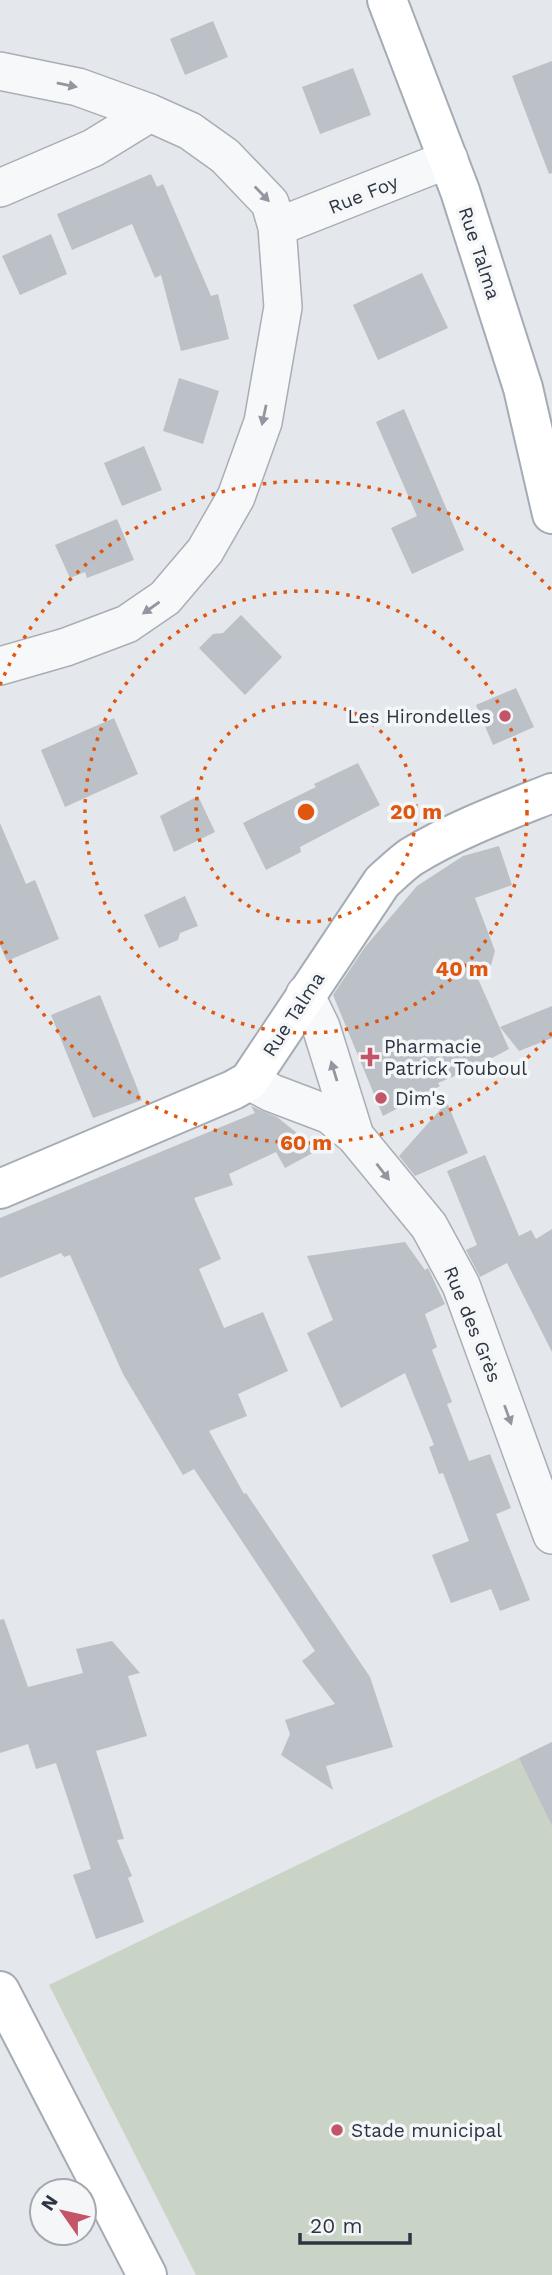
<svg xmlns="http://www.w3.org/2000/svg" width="552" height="2275" viewBox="0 0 552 2275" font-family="'Work Sans',sans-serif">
	<rect width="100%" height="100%" fill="#e4e7eb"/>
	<path fill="#cad4c6" d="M 552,1742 L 552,2275 L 196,2275 L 49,1985 Z"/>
	<path fill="#bcc0c7" d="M 213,21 L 228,57 L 185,75 L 170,39 Z
		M 552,61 L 552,173 L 549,174 L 512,76 Z
		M 353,68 L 371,115 L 320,134 L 302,87 Z
		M 151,174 L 157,187 L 163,184 L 211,296 L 218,294 L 229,339 L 181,351 L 161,275 L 155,278 L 132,224 L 72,250 L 57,214 Z
		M 51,234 L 67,274 L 20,295 L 2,256 Z
		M 422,273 L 448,328 L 378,360 L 353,305 Z
		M 179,378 L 219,391 L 203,444 L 163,431 Z
		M 404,409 L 464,550 L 412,574 L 391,528 L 417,516 L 376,422 Z
		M 144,446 L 162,490 L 122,506 L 104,463 Z
		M 117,519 L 134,560 L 87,578 L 85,572 L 70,578 L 55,545 Z
		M 241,615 L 282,657 L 245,695 L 199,648 L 213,634 L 223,633 Z
		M 516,688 L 534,727 L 493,745 L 476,705 Z
		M 114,718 L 138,774 L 65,807 L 41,750 Z
		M 358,763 L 380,805 L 300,847 L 301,852 L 266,870 L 243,823 L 316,787 L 314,784 Z
		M 198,796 L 215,832 L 174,852 L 160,816 Z
		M 0,823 L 26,884 L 35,880 L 59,939 L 7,961 L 0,945 Z
		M 499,846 L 512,885 L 475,898 L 495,951 L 491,965 L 475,972 L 509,1049 L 469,1070 L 438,1083 L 440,1086 L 383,1116 L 333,995 L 365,947 L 417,886 L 463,856 Z
		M 185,896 L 198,926 L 180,933 L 178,940 L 159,948 L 144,915 Z
		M 100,995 L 142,1100 L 93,1118 L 51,1015 Z
		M 552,1006 L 552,1038 L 519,1051 L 500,1027 Z
		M 447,1102 L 468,1153 L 415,1176 L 399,1156 Z
		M 251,1106 L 277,1117 L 318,1150 L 285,1168 L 276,1152 L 229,1174 L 233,1185 L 194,1198 L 221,1259 L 199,1269 L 224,1328 L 263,1312 L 288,1371 L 238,1394 L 247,1416 L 209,1431 L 244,1494 L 246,1493 L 370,1677 L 393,1747 L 326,1766 L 333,1790 L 281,1755 L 290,1734 L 285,1720 L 335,1704 L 302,1661 L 315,1651 L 194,1469 L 183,1475 L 123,1374 L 70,1255 L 64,1257 L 61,1253 L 0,1278 L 0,1218 L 255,1113 Z
		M 485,1155 L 519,1236 L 531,1230 L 536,1239 L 552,1229 L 552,1352 L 507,1263 L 480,1277 L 466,1250 L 477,1245 L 447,1171 Z
		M 405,1242 L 425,1270 L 428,1268 L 445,1304 L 425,1314 L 437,1347 L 432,1350 L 452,1402 L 447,1404 L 469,1461 L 490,1454 L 511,1508 L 496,1514 L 530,1600 L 500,1611 L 491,1589 L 451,1603 L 432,1555 L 469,1541 L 443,1473 L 439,1474 L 429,1447 L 434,1445 L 405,1373 L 341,1408 L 307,1333 L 333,1320 L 307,1256 Z
		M 4,1619 L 28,1687 L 83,1673 L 76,1649 L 112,1641 L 140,1673 L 128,1676 L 147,1736 L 96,1751 L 124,1839 L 117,1840 L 132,1876 L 128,1878 L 144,1922 L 96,1939 L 73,1875 L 91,1869 L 56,1763 L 36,1769 L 28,1744 L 0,1753 L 0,1620 Z
		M 552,1742 L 552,1826 L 519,1758 Z"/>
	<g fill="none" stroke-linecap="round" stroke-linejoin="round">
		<defs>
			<path id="minor" d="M 0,71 L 78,87 L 150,113 L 190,131 L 225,156 L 270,203 L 277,227 L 283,307 L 263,422 L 236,497 L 205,551 L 165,598 L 127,624 L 66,647 L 0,666
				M 0,188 L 93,148 L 150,113
				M 277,227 L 449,159
				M 305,994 L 321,1027 L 355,1136
				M 249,1081 L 272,1093 L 330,1115 L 355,1136 L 429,1226 L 461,1285 L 552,1535"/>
			<path id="major" d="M 387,0 L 460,191 L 523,388 L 552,514
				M 0,1189 L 233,1090 L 249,1081 L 382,882 C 391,874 401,864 411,857 C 455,830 504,812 552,793
				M 0,1991 L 147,2275"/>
		</defs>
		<use href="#minor" stroke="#a9aeb5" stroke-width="40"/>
		<use href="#major" stroke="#a4acb6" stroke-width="42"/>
		<use href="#minor" stroke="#f7f8f9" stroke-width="37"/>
		<use href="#major" stroke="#fff" stroke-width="38"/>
	</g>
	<defs><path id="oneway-solid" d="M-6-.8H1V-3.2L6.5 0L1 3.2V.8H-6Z" transform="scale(1.75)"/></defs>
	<g fill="#92969e">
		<use href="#oneway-solid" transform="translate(67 85) rotate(12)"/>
		<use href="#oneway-solid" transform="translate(262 194) rotate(46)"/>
		<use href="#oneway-solid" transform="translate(264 415) rotate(102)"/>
		<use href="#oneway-solid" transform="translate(151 608) rotate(145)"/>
		<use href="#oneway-solid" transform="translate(334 1071) rotate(-107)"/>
		<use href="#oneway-solid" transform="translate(383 1172) rotate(52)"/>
		<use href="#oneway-solid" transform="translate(508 1415) rotate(70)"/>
	</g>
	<g fill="none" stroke="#df570f" stroke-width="3.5" stroke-dasharray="3.5 7">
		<circle cx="306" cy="812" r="110"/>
		<circle cx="306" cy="812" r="221"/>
		<path d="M552 1033A331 331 0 0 1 0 939M0 685A331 331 0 0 1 552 591"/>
	</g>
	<g fill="#c45569" stroke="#f4f6f8" stroke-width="2.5">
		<circle cx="505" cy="716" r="7"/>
		<path d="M366.5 1046.5h7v7h7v7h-7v7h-7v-7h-7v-7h7z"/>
		<circle cx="381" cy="1098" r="7"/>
		<circle cx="337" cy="2130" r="7"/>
	</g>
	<g text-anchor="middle" stroke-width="7" stroke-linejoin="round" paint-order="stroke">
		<g font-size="19" fill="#2d3542" stroke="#f4f6f8">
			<text transform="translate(363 194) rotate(-22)" y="7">Rue Foy</text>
			<text transform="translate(480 253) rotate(72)" y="7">Rue Talma</text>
			<text transform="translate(293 1014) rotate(-57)" y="7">Rue Talma</text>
			<text transform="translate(473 1324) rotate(68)" y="7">Rue des Grès</text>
		</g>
		<g font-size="19" fill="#2d3542" stroke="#f4f6f8" text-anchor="start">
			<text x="491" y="723" text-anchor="end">Les Hirondelles</text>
			<text x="384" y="1053">Pharmacie<tspan x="384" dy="22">Patrick Touboul</tspan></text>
			<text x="395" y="1105">Dim's</text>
			<text x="351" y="2137">Stade municipal</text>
		</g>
	</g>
	<circle cx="306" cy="812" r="10" fill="#df570f" stroke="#f4f6f8" stroke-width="3.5"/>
	<g font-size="21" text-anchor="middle" font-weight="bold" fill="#df570f" stroke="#f4f6f8" stroke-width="7" stroke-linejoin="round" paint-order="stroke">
		<text x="416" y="819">20 m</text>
		<text x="462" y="976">40 m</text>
		<text x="306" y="1150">60 m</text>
	</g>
	<g transform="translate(63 2212) rotate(304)"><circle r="33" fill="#f4f6f8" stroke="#a4a9af" stroke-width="2"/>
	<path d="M0-5L12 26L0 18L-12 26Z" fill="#c45569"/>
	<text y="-10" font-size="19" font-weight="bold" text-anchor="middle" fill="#2d3542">N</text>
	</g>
	<path d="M300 2233v10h110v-10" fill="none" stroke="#2d3542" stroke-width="3.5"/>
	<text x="310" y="2233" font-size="21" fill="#2d3542" stroke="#f4f6f8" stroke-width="5" paint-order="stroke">20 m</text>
</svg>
